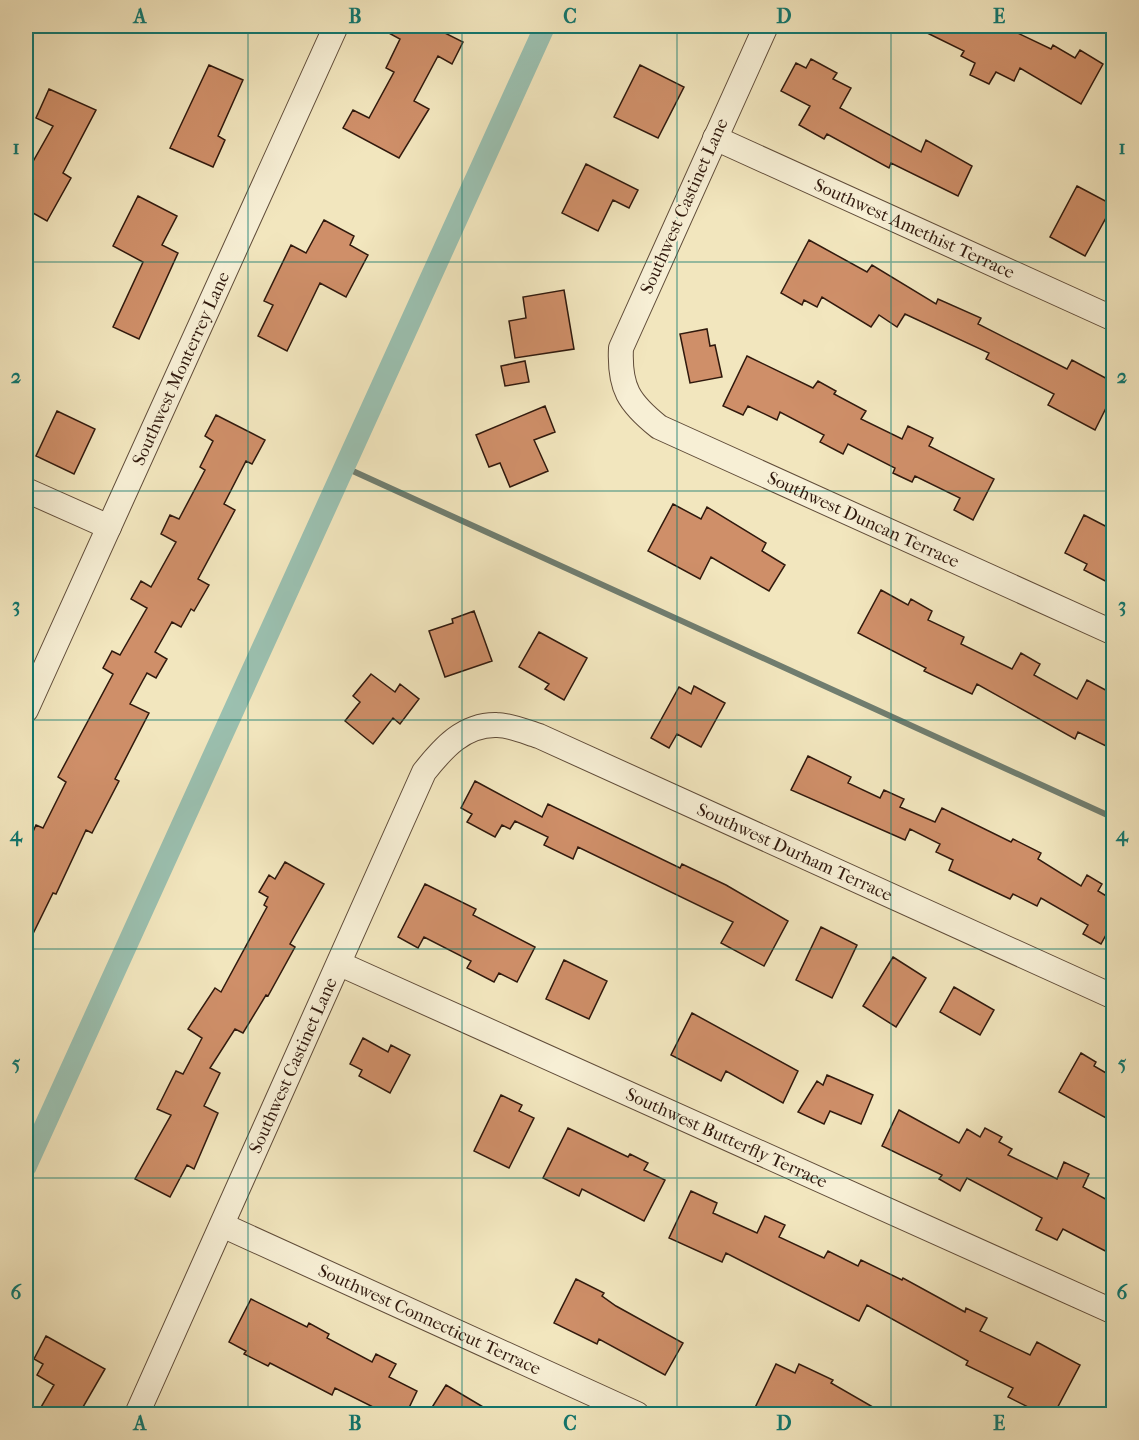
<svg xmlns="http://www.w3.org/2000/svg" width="1139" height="1440" viewBox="0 0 1139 1440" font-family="'IM FELL French Canon',serif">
	<rect width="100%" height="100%" fill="#f2e6be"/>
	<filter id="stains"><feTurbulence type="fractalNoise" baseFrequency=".00333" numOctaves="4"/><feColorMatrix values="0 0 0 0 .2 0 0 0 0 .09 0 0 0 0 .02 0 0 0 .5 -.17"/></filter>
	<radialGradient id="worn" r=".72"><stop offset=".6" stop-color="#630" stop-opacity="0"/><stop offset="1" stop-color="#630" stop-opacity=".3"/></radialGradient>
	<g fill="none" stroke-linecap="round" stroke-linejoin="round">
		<path stroke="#707d6f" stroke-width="6" d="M 344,467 L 1114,818"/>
		<path stroke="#9bc0b0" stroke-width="21" d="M 26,1167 L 545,26"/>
	</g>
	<path fill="#cf8f69" stroke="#30190d" stroke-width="1.5" d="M 376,26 L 431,26 L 463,42 L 452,64 L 438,56 L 414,101 L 429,109 L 399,158 L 343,128 L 353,110 L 369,118 L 394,72 L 386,68 L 400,39 Z
		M 913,26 L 1003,26 L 1051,49 L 1053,45 L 1075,58 L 1080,50 L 1103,64 L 1081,104 L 1020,68 L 1014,81 L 996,72 L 989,84 L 970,75 L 975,63 L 961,56 L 964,51 Z
		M 811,59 L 837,73 L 833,79 L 851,88 L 840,108 L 921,152 L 926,140 L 972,166 L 958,196 L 891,163 L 889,168 L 827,134 L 824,139 L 799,125 L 810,106 L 781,91 L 796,63 L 806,68 Z
		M 209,65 L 243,80 L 218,136 L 225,140 L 213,167 L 170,148 Z
		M 640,65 L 684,87 L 658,138 L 614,117 Z
		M 49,89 L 96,110 L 63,173 L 71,178 L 47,221 L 26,209 L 26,174 L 53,126 L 36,118 Z
		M 586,164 L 638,190 L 629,208 L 613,200 L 598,231 L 562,213 Z
		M 1077,186 L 1113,205 L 1085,256 L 1050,237 Z
		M 138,196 L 177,216 L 162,245 L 178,253 L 139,339 L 113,327 L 143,262 L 113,246 Z
		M 324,220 L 354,236 L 350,245 L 368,255 L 346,297 L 320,283 L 287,351 L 258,336 L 273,305 L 264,301 L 291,245 L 306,253 Z
		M 809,240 L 867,272 L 872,265 L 936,304 L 938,299 L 981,318 L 978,324 L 1067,369 L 1072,360 L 1113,382 L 1113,394 L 1095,430 L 1048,405 L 1054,394 L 986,359 L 989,353 L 905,314 L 897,327 L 879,315 L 871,327 L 822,297 L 817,307 L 804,300 L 802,305 L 781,293 Z
		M 564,290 L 574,349 L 515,358 L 509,321 L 526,318 L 523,297 Z
		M 707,329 L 710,346 L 715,345 L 722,377 L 690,383 L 680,334 Z
		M 747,356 L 813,388 L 818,381 L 836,391 L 834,394 L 866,411 L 861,419 L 902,439 L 908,426 L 933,438 L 929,446 L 994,479 L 973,520 L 954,510 L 960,498 L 915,476 L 912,482 L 893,473 L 895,468 L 848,444 L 843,454 L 820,442 L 824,435 L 780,412 L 777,420 L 748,406 L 743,415 L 723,406 Z
		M 525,361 L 529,382 L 505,386 L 501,366 Z
		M 545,406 L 555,432 L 534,440 L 548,471 L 510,487 L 500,463 L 489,467 L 476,435 Z
		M 57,411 L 95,429 L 74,474 L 36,456 Z
		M 216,415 L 265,440 L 252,464 L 246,461 L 224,504 L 235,510 L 198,579 L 209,585 L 194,611 L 191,609 L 181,627 L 172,622 L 155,652 L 167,659 L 156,678 L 147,673 L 130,704 L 149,713 L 115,779 L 119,781 L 92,833 L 86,830 L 56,894 L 53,893 L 26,948 L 26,862 L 32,847 L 27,845 L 36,825 L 43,828 L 66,782 L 58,777 L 113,674 L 103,668 L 112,651 L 120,655 L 147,608 L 131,599 L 141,581 L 151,587 L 176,542 L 161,534 L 170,515 L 179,519 L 205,470 L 200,467 L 213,441 L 205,436 Z
		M 673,504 L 701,519 L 707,507 L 766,543 L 762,551 L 785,565 L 769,591 L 711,557 L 700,579 L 648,551 Z
		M 1084,515 L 1113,530 L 1113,585 L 1084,570 L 1087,564 L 1065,553 Z
		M 881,590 L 908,605 L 911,599 L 932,611 L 928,620 L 964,637 L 961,644 L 1012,669 L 1021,653 L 1040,664 L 1034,675 L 1077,699 L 1087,680 L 1113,694 L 1113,736 L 1108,747 L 1078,732 L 1075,739 L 977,684 L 972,694 L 924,671 L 926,668 L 858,633 Z
		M 474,611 L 492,661 L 445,677 L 429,631 L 453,623 L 452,619 Z
		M 539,632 L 587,658 L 564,700 L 545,689 L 549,684 L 519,667 Z
		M 371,674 L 395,692 L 400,684 L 419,699 L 400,724 L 393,718 L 373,744 L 345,721 L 360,702 L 353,696 Z
		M 694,686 L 725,703 L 701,747 L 677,734 L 669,748 L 651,738 L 679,687 L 691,694 Z
		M 808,756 L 851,777 L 848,783 L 880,798 L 884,790 L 904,799 L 900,807 L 935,822 L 942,808 L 1011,842 L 1013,839 L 1041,853 L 1038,859 L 1081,886 L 1087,875 L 1102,884 L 1098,891 L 1113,900 L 1113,922 L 1101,944 L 1083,934 L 1088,925 L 1041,898 L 1037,906 L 1013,894 L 1010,899 L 949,870 L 953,860 L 936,852 L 940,844 L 910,829 L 905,840 L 791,790 Z
		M 475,781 L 542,817 L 548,804 L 680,868 L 682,864 L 726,885 L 788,921 L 764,966 L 721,943 L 733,922 L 578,847 L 573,859 L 544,845 L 548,837 L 515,821 L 510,829 L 502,825 L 495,837 L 467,822 L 472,814 L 461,808 Z
		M 285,862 L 324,884 L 290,944 L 295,947 L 268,996 L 266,995 L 243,1033 L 235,1029 L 210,1068 L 220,1073 L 204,1106 L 218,1113 L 194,1169 L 187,1165 L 170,1197 L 135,1179 L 171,1115 L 157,1109 L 176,1071 L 183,1074 L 202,1038 L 188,1029 L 215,988 L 221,992 L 267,907 L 264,905 L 268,897 L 259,892 L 269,875 L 275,879 Z
		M 425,884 L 476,909 L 473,915 L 535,947 L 517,982 L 499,973 L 494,982 L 467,968 L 471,961 L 424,937 L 418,948 L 398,937 Z
		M 821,927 L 857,945 L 832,998 L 796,980 Z
		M 893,957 L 926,978 L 896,1027 L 863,1006 Z
		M 564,960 L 607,981 L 589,1019 L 546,999 Z
		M 954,987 L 994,1010 L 980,1035 L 940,1012 Z
		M 692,1013 L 798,1071 L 783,1103 L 726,1071 L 721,1081 L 671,1055 Z
		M 363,1038 L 388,1052 L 391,1045 L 410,1055 L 390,1093 L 359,1076 L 362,1070 L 350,1064 Z
		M 1081,1053 L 1096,1062 L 1094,1066 L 1113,1077 L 1113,1103 L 1106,1118 L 1059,1092 Z
		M 827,1075 L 873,1095 L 861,1124 L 830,1111 L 824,1124 L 798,1112 L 817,1081 L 823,1085 Z
		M 501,1095 L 522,1105 L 519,1111 L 534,1118 L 509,1168 L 474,1151 Z
		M 899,1110 L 959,1143 L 967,1129 L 980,1137 L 985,1128 L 1002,1137 L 999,1142 L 1012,1149 L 1008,1155 L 1057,1179 L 1064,1162 L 1089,1174 L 1083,1187 L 1113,1203 L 1113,1255 L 1063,1229 L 1057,1240 L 1036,1230 L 1042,1218 L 967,1178 L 960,1191 L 939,1179 L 942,1175 L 882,1146 Z
		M 568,1128 L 628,1157 L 630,1154 L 648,1163 L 644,1170 L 665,1180 L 644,1221 L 582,1189 L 579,1196 L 543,1178 Z
		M 691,1191 L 717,1203 L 713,1213 L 757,1233 L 765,1216 L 785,1225 L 779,1237 L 824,1258 L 828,1251 L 858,1266 L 861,1260 L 902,1280 L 903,1278 L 965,1312 L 966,1308 L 987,1318 L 980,1331 L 1030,1355 L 1037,1342 L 1080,1365 L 1054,1414 L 1042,1414 L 1008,1397 L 1013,1388 L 966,1365 L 968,1361 L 867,1305 L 859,1321 L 726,1253 L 722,1262 L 669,1238 Z
		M 576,1279 L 604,1293 L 602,1296 L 616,1306 L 683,1343 L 665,1375 L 599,1339 L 597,1344 L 554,1323 Z
		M 251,1299 L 307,1327 L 309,1323 L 329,1334 L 327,1338 L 372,1362 L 376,1354 L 396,1364 L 389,1377 L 417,1391 L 406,1414 L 387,1414 L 335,1388 L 332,1395 L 270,1363 L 268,1366 L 244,1354 L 246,1351 L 229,1342 Z
		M 46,1336 L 105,1369 L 79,1414 L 37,1414 L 54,1385 L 37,1375 L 43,1364 L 34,1359 Z
		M 776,1364 L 795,1373 L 799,1364 L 833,1380 L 831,1383 L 885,1414 L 801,1414 L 788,1408 L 785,1414 L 752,1414 Z
		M 446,1385 L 495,1414 L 441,1414 L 431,1409 Z"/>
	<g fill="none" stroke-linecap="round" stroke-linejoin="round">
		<defs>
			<g id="minor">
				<path id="s1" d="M 766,26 L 621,348 C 619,388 629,403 659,427 L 1114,633"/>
				<path id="s2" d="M 715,138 L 1114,319"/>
				<path d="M 26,490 L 109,527"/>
				<path id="s3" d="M 26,710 L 336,26"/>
				<path id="s4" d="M 340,964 L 1114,1312"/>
				<path id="s5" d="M 222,1225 L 637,1414"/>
				<path id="s6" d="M 137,1414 L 424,772 C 443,748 464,724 497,725 C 510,725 526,732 539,736 L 1114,997"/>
			</g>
		</defs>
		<use href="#minor" stroke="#604c39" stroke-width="26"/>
		<use href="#minor" stroke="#f7efd5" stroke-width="24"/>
	</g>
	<path fill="none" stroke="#0f766e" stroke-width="1.5" stroke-opacity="0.55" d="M 248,26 L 248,1414M 462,26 L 462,1414M 677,26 L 677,1414M 891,26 L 891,1414M 26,262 L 1114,262M 26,491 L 1114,491M 26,720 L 1114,720M 26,949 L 1114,949M 26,1178 L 1114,1178"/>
	<g text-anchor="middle" stroke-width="4.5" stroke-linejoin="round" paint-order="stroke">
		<g font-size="18" fill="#30190d" stroke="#f7efd5">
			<text transform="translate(684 206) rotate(-66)" y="6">Southwest Castinet Lane</text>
			<text dy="6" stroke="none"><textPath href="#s2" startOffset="219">Southwest Amethist Terrace</textPath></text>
			<text dy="6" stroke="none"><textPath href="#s3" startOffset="375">Southwest Monterrey Lane</textPath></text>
			<text dy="6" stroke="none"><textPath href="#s1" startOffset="670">Southwest Duncan Terrace</textPath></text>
			<text dy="6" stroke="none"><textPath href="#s6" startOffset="1118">Southwest Durham Terrace</textPath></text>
			<text dy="6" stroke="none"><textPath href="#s6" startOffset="382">Southwest Castinet Lane</textPath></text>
			<text dy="6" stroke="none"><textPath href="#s4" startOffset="424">Southwest Butterfly Terrace</textPath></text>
			<text dy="6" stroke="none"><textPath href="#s5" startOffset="228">Southwest Connecticut Terrace</textPath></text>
		</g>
	</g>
	<rect width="1139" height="1440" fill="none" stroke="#f2e6be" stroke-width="66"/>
	<rect x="33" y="33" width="1073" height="1374" fill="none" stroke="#0f766e" stroke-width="2"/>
	<g font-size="20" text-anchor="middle" font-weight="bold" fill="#0f766e">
		<text x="140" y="23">A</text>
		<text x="355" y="23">B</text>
		<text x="570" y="23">C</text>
		<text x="784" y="23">D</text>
		<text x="999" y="23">E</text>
		<text x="16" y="154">1</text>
		<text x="1122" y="154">1</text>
		<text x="16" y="383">2</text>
		<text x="1122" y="383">2</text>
		<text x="16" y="612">3</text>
		<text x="1122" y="612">3</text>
		<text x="16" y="841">4</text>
		<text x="1122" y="841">4</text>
		<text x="16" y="1070">5</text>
		<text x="1122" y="1070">5</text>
		<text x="16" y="1299">6</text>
		<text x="1122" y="1299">6</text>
		<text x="140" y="1430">A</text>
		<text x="355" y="1430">B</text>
		<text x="570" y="1430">C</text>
		<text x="784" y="1430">D</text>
		<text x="999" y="1430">E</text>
	</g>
	<rect width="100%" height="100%" filter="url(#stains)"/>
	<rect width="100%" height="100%" fill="url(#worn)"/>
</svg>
